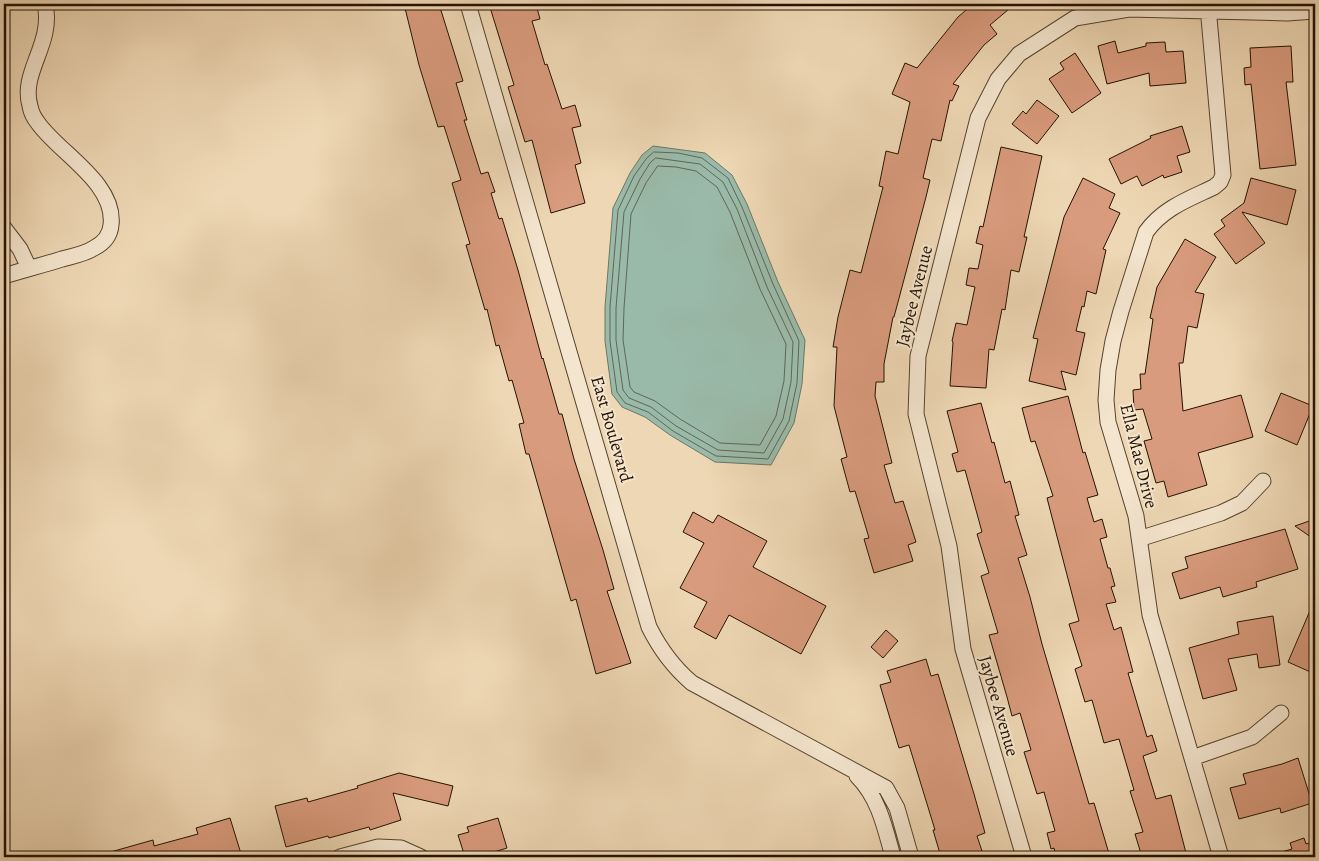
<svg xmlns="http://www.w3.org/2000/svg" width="1319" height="861" viewBox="0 0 1319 861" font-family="Alegreya,serif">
	<rect width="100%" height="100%" fill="#eed7b4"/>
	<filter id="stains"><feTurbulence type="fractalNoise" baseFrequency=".004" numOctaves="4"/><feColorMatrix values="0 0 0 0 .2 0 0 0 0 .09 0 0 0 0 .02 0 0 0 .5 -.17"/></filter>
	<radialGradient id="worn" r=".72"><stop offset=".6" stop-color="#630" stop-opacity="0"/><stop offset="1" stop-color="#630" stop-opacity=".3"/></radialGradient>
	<path fill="#9abaa9" stroke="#6b7765" d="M 653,146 L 705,153 L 732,175 L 747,204 L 778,282 L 805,340 L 802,384 L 794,423 L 771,465 L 715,462 L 670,435 L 645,417 L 622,407 L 612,394 L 605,341 L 605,307 L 613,208 L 630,173 L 642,155 Z"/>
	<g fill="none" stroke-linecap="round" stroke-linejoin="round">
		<path stroke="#606654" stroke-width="1" d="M 654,152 L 678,153 L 702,158 L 728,178 L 742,207 L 773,284 L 799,341 L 797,383 L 789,421 L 768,459 L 716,456 L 673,431 L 648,412 L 625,403 L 617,392 L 610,341 L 610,307 L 618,210 L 634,176 L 646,159 Z
			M 656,158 L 700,164 L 723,182 L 737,209 L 767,287 L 793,342 L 791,382 L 783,419 L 764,453 L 718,450 L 676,426 L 651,407 L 629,398 L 623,390 L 616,340 L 616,308 L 624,212 L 640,179 L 650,163 Z
			M 658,166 L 676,167 L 696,171 L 717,187 L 730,212 L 760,289 L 786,344 L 784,381 L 776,416 L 760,445 L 720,443 L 680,419 L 655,401 L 634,392 L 630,387 L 623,340 L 624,308 L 631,214 L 646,183 Z"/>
	</g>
	<path fill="#d99b7d" stroke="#251200" d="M 404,4 L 439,4 L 463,81 L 456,83 L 467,120 L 464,120 L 481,174 L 488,172 L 495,192 L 491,193 L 499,219 L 502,218 L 518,270 L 542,359 L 543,358 L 559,414 L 562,414 L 574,459 L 603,550 L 614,589 L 607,591 L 631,663 L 596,674 L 576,599 L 571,601 L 529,454 L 526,454 L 519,424 L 524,423 L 512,380 L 509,381 L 499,345 L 496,346 L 487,309 L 485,310 L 466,245 L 470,244 L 452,183 L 461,180 L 444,126 L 438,127 L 419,65 Z
		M 489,4 L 536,4 L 540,19 L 532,21 L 545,65 L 547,64 L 562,109 L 575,105 L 581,126 L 572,128 L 581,163 L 575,165 L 585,203 L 551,213 L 532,140 L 525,142 L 508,87 L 514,85 Z
		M 973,4 L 1015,4 L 990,25 L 997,34 L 984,45 L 953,84 L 959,86 L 952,101 L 950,100 L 941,141 L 932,139 L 923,178 L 930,180 L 926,197 L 894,317 L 893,317 L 884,364 L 884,382 L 876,382 L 875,396 L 892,463 L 884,465 L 895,503 L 903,501 L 916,542 L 908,545 L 913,561 L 874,573 L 864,539 L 869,538 L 855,491 L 850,492 L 841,459 L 847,457 L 834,406 L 837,347 L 833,347 L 838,317 L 850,270 L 861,273 L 883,187 L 879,186 L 886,151 L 898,154 L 910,102 L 892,94 L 905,63 L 917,68 L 958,17 Z
		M 1115,41 L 1118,53 L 1146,46 L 1146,43 L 1165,42 L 1166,52 L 1183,51 L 1186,83 L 1150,86 L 1149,73 L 1107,84 L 1098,46 Z
		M 1291,46 L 1293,82 L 1286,82 L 1296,165 L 1260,169 L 1251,84 L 1245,85 L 1244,68 L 1251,67 L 1250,48 Z
		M 1075,53 L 1101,93 L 1072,113 L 1049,79 L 1064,69 L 1060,63 Z
		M 1037,100 L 1059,116 L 1037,144 L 1012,124 L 1023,111 L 1026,114 Z
		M 1182,126 L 1190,152 L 1177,156 L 1182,172 L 1164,178 L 1163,175 L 1142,186 L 1137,176 L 1121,184 L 1109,159 L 1151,138 L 1150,136 Z
		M 1001,147 L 1042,156 L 1024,237 L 1027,237 L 1019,272 L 1011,270 L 1005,310 L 1002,309 L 994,350 L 989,349 L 986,388 L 950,386 L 953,342 L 952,341 L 956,323 L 967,325 L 975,287 L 966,285 L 969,268 L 978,269 L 983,245 L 976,243 L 980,226 L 983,227 Z
		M 1083,178 L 1115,194 L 1109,208 L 1120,213 L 1103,249 L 1106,250 L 1096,294 L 1087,291 L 1084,307 L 1082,306 L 1076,331 L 1085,333 L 1076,375 L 1061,371 L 1066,390 L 1029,381 L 1038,339 L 1033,338 L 1064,217 Z
		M 1251,178 L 1296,190 L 1287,225 L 1242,212 L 1265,243 L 1236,264 L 1214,234 L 1225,226 L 1221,220 L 1244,203 Z
		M 1185,239 L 1216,257 L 1195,292 L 1204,294 L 1197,328 L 1188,326 L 1183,363 L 1179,363 L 1183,411 L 1241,395 L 1253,437 L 1198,453 L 1207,485 L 1168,497 L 1164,481 L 1156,483 L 1144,441 L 1152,439 L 1143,409 L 1134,410 L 1133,390 L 1141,389 L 1140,374 L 1145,374 L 1153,319 L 1150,318 L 1157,287 Z
		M 1281,393 L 1313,406 L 1297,445 L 1265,431 Z
		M 1068,396 L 1083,453 L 1085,452 L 1098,495 L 1087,498 L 1094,522 L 1102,519 L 1107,537 L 1100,539 L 1108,568 L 1110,568 L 1115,586 L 1111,587 L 1116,602 L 1106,604 L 1114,630 L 1121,627 L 1133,672 L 1128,673 L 1147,737 L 1152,735 L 1157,751 L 1143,756 L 1156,799 L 1171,795 L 1186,853 L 1170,857 L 1142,857 L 1135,834 L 1143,832 L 1130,791 L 1134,790 L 1119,739 L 1104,743 L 1092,700 L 1085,702 L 1075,669 L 1082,666 L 1069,624 L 1079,621 L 1047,498 L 1053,496 L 1035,441 L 1031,442 L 1022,408 Z
		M 981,403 L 992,443 L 994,442 L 1005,483 L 1010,481 L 1019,515 L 1015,516 L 1027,555 L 1018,558 L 1030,597 L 1042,644 L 1089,804 L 1094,803 L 1110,857 L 1056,857 L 1054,848 L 1051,849 L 1047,833 L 1055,831 L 1044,792 L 1037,794 L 1024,752 L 1031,750 L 1020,713 L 1012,716 L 1007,697 L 989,635 L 998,633 L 981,576 L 989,573 L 977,534 L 982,532 L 965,470 L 957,472 L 952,454 L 958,452 L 947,411 Z
		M 693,512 L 713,523 L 718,515 L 767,541 L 753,567 L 826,606 L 801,654 L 729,615 L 716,639 L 694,627 L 707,602 L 680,588 L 704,543 L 683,532 Z
		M 1315,519 L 1315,540 L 1295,526 Z
		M 1285,529 L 1298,569 L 1256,582 L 1257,587 L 1223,597 L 1220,587 L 1180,599 L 1172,573 L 1188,568 L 1185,557 Z
		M 1315,599 L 1315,674 L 1288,662 Z
		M 1273,616 L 1280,665 L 1259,668 L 1257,654 L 1228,659 L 1237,690 L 1203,699 L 1189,648 L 1239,634 L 1237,622 Z
		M 886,630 L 898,641 L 883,658 L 871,647 Z
		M 926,659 L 931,676 L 938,674 L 974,794 L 985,833 L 977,836 L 984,857 L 941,857 L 933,830 L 935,830 L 909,745 L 899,748 L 889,715 L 880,685 L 891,682 L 887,671 Z
		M 1298,758 L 1312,803 L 1281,813 L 1280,808 L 1239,819 L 1230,788 L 1246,784 L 1243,774 L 1282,764 Z
		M 399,773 L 453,786 L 448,806 L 393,793 L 401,820 L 370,830 L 369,827 L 329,838 L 328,836 L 286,847 L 275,806 L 307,798 L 308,802 L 358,788 L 357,786 Z
		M 230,818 L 242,857 L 107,857 L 107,853 L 153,840 L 154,846 L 198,834 L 196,828 Z
		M 498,818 L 507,848 L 478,857 L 465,857 L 458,835 L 469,832 L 467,827 Z
		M 1304,838 L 1306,844 L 1315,841 L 1315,857 L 1275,857 L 1274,854 L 1292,849 L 1290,843 Z"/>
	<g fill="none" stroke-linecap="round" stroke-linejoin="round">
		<defs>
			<path id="street" d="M 468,4 L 649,627 C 660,649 673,667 692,683 L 886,788 L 897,808 L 911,857
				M 1211,11 L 1209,18 L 1223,175 L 1220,182 L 1214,187 C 1189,199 1163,208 1146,232 L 1121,311 L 1113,341 L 1108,370 L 1106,400 L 1108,422 L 1136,516 L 1150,615 L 1221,857
				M 4,228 L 20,249 L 29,268
				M 4,276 C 23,270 43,265 62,259 C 73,256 85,254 94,248 C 104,243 110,236 111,225 C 116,183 59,153 38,123 C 34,118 31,112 30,106 C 20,72 54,44 45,4
				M 1139,537 L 1145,537 L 1221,513 L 1242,503 L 1263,481
				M 1192,758 L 1252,737 L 1281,713
				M 857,776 C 879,798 885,828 893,857
				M 340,857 L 378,847 L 401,848 L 421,857
				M 1024,857 L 963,649 L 949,546 L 916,414 L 918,356 L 978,118 L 998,79 L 1019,54 L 1075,18 L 1129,9 L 1287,13 L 1315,11"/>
		</defs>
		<use href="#street" stroke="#57432d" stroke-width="17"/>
		<use href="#street" stroke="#f4e5ce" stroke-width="15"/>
	</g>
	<g text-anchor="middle" stroke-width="4" stroke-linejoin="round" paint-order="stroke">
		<g font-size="18" fill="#251200" stroke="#f4e5ce">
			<text transform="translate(914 296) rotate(-76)" y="6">Jaybee Avenue</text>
			<text transform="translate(612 429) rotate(74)" y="6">East Boulevard</text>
			<text transform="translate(1139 456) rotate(76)" y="6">Ella Mae Drive</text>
			<text transform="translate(999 706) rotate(74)" y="6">Jaybee Avenue</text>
		</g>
	</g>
	<rect width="1319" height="861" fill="none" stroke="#eed7b4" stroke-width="20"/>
	<rect x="5" y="5" width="1309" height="851" fill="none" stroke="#251200" stroke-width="2.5"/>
	<rect x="10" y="10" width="1299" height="841" fill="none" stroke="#251200"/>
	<rect width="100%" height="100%" filter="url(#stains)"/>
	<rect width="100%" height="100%" fill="url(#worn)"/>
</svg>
